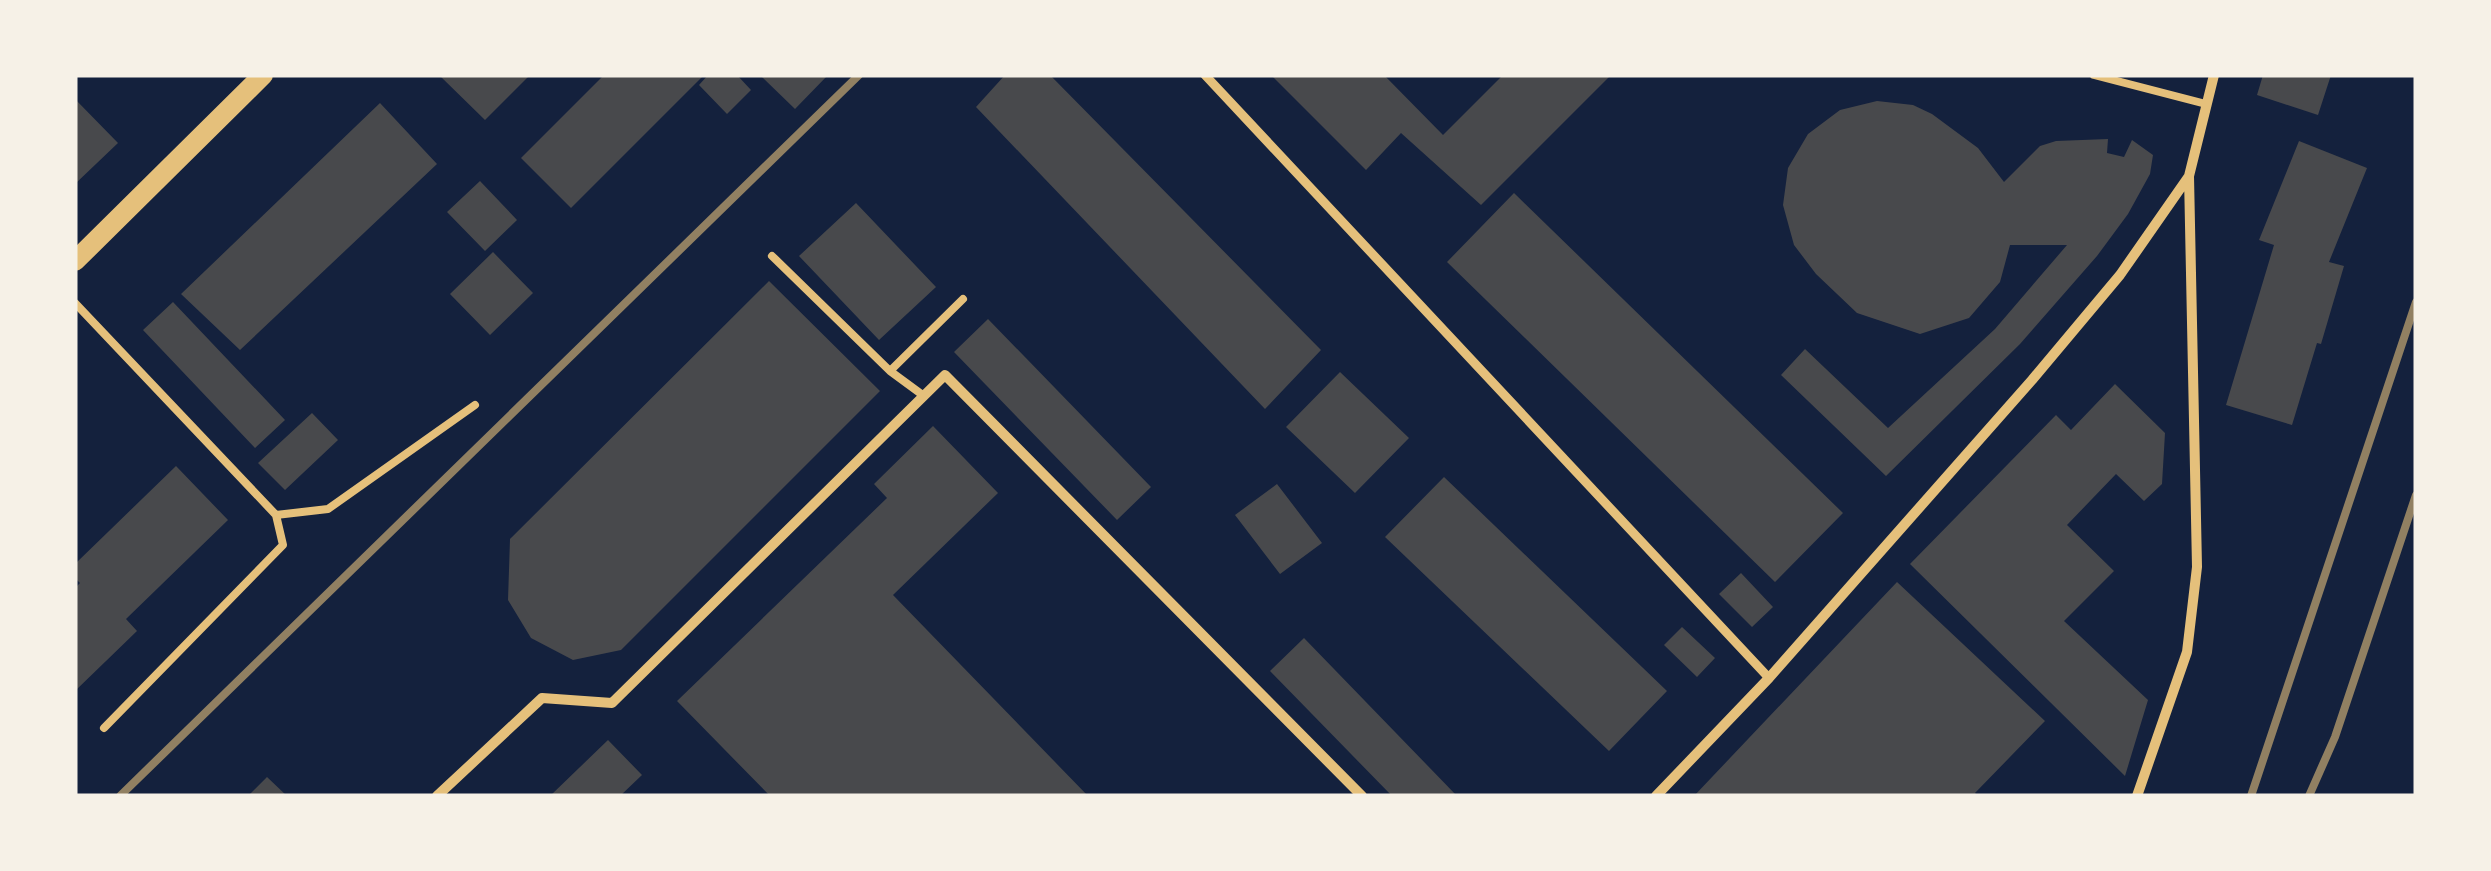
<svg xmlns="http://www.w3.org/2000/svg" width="2491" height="871" viewBox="0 0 2491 871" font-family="Georgia,serif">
	<rect width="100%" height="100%" fill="#14213d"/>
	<path fill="#48494c" d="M 439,75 L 530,75 L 485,120 Z
		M 604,75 L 704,75 L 571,208 L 521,158 Z
		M 708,75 L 737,75 L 751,90 L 727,114 L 699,85 Z
		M 760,75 L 828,75 L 795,109 Z
		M 1005,75 L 1050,75 L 1321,350 L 1265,409 L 976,107 Z
		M 1271,75 L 1384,75 L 1443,135 L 1503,75 L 1611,75 L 1481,205 L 1401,133 L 1366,170 Z
		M 2263,75 L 2331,75 L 2318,115 L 2257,95 Z
		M 75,99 L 118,143 L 75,184 Z
		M 1877,101 L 1913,105 L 1932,114 L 1978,148 L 2004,182 L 2040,146 L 2056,141 L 2108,139 L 2107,153 L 2124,157 L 2132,140 L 2153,155 L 2150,174 L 2128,214 L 2097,256 L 2020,344 L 1886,476 L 1781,375 L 1805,349 L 1888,428 L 1995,329 L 2067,245 L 2010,245 L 2000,282 L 1969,318 L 1920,334 L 1857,313 L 1816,274 L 1794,245 L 1783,205 L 1788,168 L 1808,134 L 1840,110 Z
		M 380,103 L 437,164 L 240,350 L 181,294 Z
		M 2299,141 L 2367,168 L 2329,262 L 2344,266 L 2321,344 L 2317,343 L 2292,425 L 2226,405 L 2274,245 L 2259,240 Z
		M 480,181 L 517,220 L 485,251 L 447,212 Z
		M 1514,193 L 1843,513 L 1775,582 L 1447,262 Z
		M 856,203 L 936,287 L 879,340 L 799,256 Z
		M 493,252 L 533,293 L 490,335 L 450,294 Z
		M 769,281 L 880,391 L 621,650 L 573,660 L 531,638 L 508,600 L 510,539 Z
		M 173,302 L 285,420 L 255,448 L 143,330 Z
		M 988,319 L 1151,487 L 1117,520 L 954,352 Z
		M 1340,372 L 1409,438 L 1355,493 L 1286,427 Z
		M 2115,384 L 2165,433 L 2162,484 L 2144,501 L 2116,474 L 2067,525 L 2114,571 L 2064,621 L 2148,700 L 2125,776 L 1910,564 L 2056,415 L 2071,430 Z
		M 312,413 L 338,440 L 285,490 L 258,463 Z
		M 933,426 L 998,493 L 893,595 L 1088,796 L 770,796 L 677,701 L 887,498 L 874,484 Z
		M 176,466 L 228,520 L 126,619 L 137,631 L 75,691 L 75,588 L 80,583 L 75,578 L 75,564 Z
		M 1444,477 L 1667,691 L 1609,751 L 1385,537 Z
		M 1277,484 L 1322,543 L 1280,574 L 1235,515 Z
		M 1741,573 L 1773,607 L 1752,627 L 1719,594 Z
		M 1897,582 L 2045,721 L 1975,793 L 1978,796 L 1694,796 Z
		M 1682,627 L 1715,658 L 1697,677 L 1664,645 Z
		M 1304,638 L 1457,796 L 1392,796 L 1270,671 Z
		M 608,740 L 642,775 L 620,796 L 550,796 Z
		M 267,777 L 287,796 L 248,796 Z"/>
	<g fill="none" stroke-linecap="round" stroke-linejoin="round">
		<path stroke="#e5c07b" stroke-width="8" d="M 2094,75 L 2206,104
			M 772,256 L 890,371 L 924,396
			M 75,303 L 276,515 L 328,509 L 475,405
			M 890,371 L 963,299
			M 104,728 L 283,545 L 276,515"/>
		<path stroke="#e5c07b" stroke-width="9" d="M 1205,75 L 1769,678"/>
		<path stroke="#e5c07b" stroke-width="10" d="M 437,796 L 542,698 L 612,703 L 945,375 L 1362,796
			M 1656,796 L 1769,678 L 2032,380 L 2120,275 L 2189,176 L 2214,75
			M 2137,796 L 2187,652 L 2197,567 L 2189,176"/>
		<path stroke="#e5c07b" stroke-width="20" d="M 75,261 L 263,75"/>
		<path stroke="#918062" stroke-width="8" d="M 120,796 L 859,75
			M 2251,796 L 2416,302
			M 2309,796 L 2335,737 L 2416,495"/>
	</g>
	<rect width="2491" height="871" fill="none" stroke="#f6f1e7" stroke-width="155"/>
</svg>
